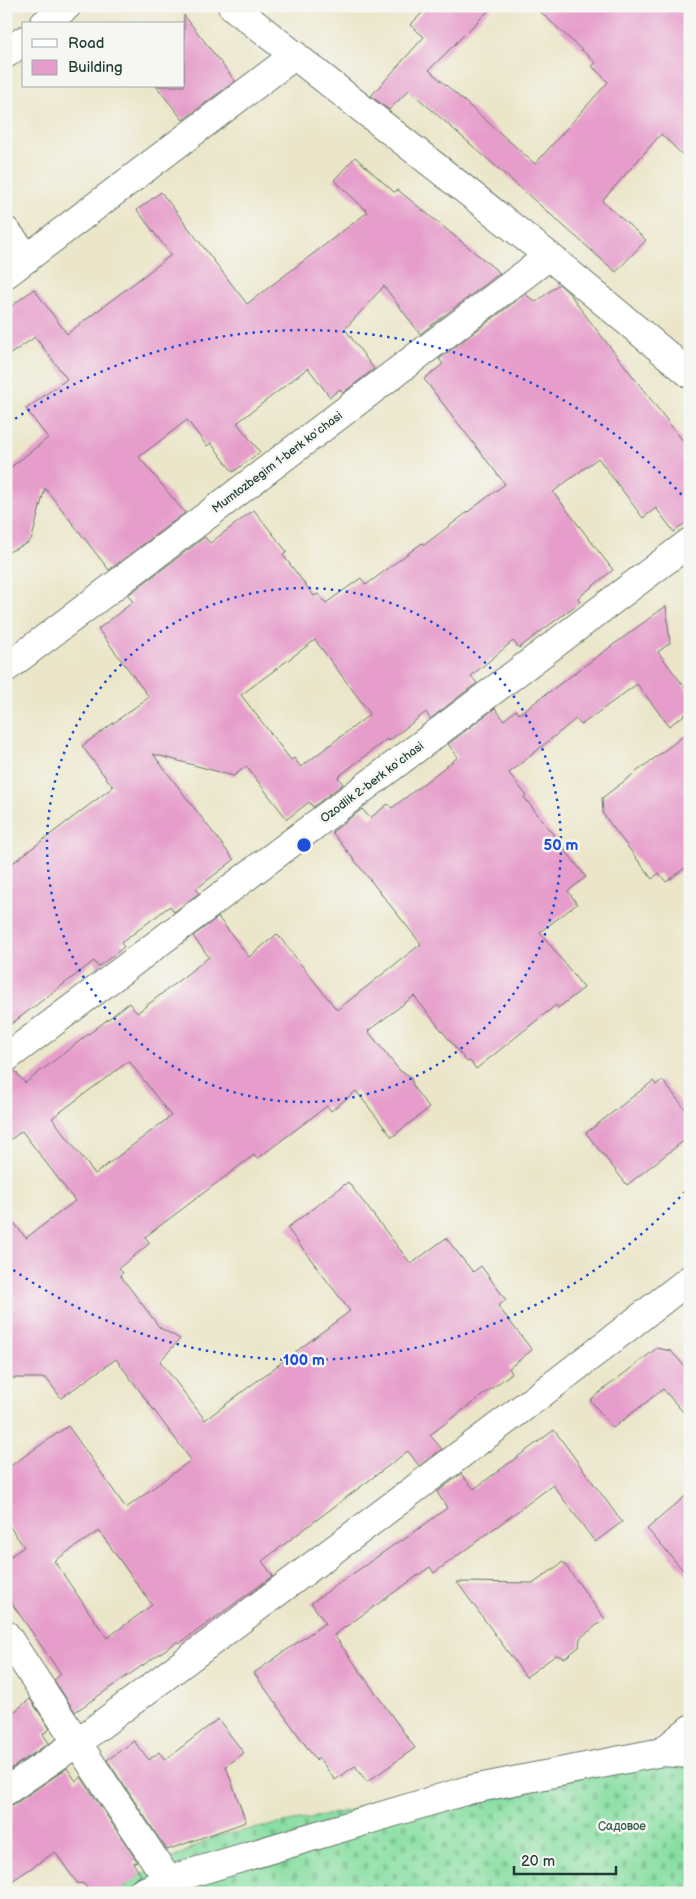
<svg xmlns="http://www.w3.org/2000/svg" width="696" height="1899" viewBox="0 0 696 1899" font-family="'Balsamiq Sans',sans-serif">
	<defs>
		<pattern id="cemetery-stones" width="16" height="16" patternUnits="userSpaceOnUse" patternTransform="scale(1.25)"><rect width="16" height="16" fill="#89dfa3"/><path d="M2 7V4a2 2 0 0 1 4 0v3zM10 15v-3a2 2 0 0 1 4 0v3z" fill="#76c08d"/></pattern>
	</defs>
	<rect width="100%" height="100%" fill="#f6f6f2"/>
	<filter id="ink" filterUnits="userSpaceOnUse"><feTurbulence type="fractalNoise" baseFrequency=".02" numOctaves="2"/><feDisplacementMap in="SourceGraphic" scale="10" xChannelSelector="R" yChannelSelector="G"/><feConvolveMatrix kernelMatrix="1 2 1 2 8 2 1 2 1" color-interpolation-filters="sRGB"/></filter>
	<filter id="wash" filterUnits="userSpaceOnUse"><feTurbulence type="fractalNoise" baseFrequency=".0096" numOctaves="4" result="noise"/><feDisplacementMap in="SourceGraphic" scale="20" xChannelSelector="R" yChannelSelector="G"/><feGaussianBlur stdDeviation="1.12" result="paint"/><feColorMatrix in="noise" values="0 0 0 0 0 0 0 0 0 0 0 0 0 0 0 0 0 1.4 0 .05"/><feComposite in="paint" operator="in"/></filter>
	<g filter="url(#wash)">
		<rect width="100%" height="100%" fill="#ebe6c9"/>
		<path fill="url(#cemetery-stones)" stroke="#548e6c" d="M 690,1745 L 690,1893 L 105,1893 L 216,1836 Z"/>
		<g id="blocks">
			<path fill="#e69dcb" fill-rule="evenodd" d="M 429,6 L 493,6 L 429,70 L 535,164 L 608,82 L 592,66 L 596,63 L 534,6 L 690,6 L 690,162 L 661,134 L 602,201 L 646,240 L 616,272 L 409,90 L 389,110 L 371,96 L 424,37 L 410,25 Z
				M 184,15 L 235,81 L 183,120 L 156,86 L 184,86 Z
				M 355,157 L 394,192 L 398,190 L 500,273 L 420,334 L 384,286 L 345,329 L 374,369 L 343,393 L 340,389 L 330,397 L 308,368 L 237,423 L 260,452 L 233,472 L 211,443 L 207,446 L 187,420 L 139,457 L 185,513 L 109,570 L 45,488 L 32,538 L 28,543 L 6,553 L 6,471 L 48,438 L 26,409 L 67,379 L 35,337 L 6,357 L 6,310 L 34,289 L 67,334 L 171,255 L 137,210 L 161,192 L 247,304 L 368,212 L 334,180 Z
				M 559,284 L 571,295 L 579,307 L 690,450 L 690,519 L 674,532 L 656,508 L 643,518 L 598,458 L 553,492 L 613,570 L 578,598 L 580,602 L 519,648 L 513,641 L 471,676 L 477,683 L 430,719 L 426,712 L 389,741 L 387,739 L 338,777 L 343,784 L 313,807 L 309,802 L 287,819 L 246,766 L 234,776 L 153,754 L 234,860 L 196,889 L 199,893 L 174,912 L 170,906 L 121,943 L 124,947 L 98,967 L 94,961 L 6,1028 L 6,868 L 113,787 L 82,746 L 149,697 L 98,629 L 133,602 L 128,595 L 205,537 L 210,543 L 254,510 L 287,552 L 283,555 L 314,596 L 318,594 L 326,603 L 361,578 L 366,585 L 422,543 L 424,545 L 505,484 L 424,379 L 443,364 L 439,359 L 525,294 L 536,302 ZM 315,640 L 369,712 L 367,713 L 369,715 L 301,767 L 294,758 L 291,760 L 241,695 Z
				M 666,606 L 670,643 L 658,652 L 690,694 L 690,711 L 669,726 L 637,684 L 581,725 L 576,719 L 509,773 L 526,795 L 524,797 L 586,877 L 568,891 L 577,904 L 540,932 L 584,988 L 558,1008 L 556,1005 L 476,1069 L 470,1061 L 467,1062 L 414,996 L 368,1031 L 400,1071 L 410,1076 L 414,1088 L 429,1108 L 392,1137 L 356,1091 L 331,1111 L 327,1106 L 257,1159 L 254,1155 L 145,1237 L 150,1243 L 119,1268 L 123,1273 L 120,1275 L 160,1328 L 180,1339 L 160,1361 L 205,1420 L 350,1311 L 287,1228 L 348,1182 L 411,1264 L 446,1238 L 473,1272 L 481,1266 L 506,1300 L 498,1306 L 532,1350 L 509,1368 L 512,1373 L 430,1435 L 442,1449 L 419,1466 L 408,1451 L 262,1561 L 273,1576 L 180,1643 L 178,1641 L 75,1712 L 54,1680 L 61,1674 L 6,1595 L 6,1559 L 24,1547 L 6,1521 L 6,1469 L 68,1426 L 126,1508 L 191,1460 L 116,1359 L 61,1398 L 46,1378 L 6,1378 L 6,1213 L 26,1238 L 75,1201 L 22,1131 L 6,1143 L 6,1073 L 15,1071 L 25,1083 L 129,1003 L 137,1013 L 209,957 L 193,936 L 218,917 L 249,957 L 277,934 L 337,1010 L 421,944 L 332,832 L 362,809 L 370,818 L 388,804 L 392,808 L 458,757 L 448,744 L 495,708 L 504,720 L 516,710 L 519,714 ZM 129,1061 L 171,1116 L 95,1174 L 52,1118 ZM 99,1531 L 152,1605 L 107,1638 L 54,1561 Z
				M 690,731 L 690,864 L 666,882 L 659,873 L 652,879 L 603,814 L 602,798 Z
				M 662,1080 L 690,1115 L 690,1136 L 627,1185 L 586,1133 L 653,1081 L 656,1085 Z
				M 657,1348 L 671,1351 L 690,1372 L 690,1420 L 663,1389 L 613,1428 L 590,1400 Z
				M 554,1430 L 622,1522 L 595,1542 L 553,1485 L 434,1573 L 430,1567 L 334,1635 L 415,1748 L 367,1782 L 355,1766 L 335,1780 L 319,1758 L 316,1760 L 254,1673 L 325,1623 L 327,1625 L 311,1603 L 401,1540 L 402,1541 L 447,1508 L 437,1492 L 461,1474 L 474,1489 Z
				M 690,1492 L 690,1578 L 647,1529 Z
				M 563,1562 L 605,1619 L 580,1638 L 579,1647 L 565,1658 L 556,1655 L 526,1677 L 457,1582 L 534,1583 Z
				M 30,1699 L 50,1729 L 43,1734 L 49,1743 L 6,1772 L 6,1718 Z
				M 218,1719 L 244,1753 L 226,1766 L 246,1822 L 167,1850 L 107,1760 L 134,1741 L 149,1760 L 159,1752 L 165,1760 Z
				M 67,1768 L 76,1781 L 81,1777 L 137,1861 L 133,1863 L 141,1875 L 116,1893 L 91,1893 L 84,1884 L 77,1883 L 55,1852 L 6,1885 L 6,1806 L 15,1804 Z"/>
		</g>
	</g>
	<g filter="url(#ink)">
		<use href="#blocks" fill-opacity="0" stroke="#667868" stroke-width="1"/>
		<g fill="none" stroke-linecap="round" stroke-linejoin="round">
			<defs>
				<path id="minor" d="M 232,6 L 549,256 L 690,374
					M 44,24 L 67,6
					M 6,54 L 24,40
					M 6,231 L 28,258
					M 6,274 L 295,55
					M 6,668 L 549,256
					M 6,1058 L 690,542
					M 6,1635 L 168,1880
					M 662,1752 L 690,1729
					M 6,1791 L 78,1742 L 557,1382 L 690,1279
					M 141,1893 L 168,1880 L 468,1790 L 662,1752 L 690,1754"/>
			</defs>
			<use href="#minor" stroke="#667868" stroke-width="30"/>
			<use href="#minor" stroke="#fff" stroke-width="28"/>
		</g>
	</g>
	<g fill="none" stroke="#1d4ed8" stroke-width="2.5" stroke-dasharray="2.5 5">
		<circle cx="304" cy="845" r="257"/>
		<path d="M690 1186A515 515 0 0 1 9 1267M9 423A515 515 0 0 1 690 504"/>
	</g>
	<g text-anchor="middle" stroke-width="5" stroke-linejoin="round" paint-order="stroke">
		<g font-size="12" fill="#1f3d34" stroke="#f6f6f2">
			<text transform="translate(277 462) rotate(-37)" y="4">Mumtozbegim 1-berk koʻchasi</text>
			<text transform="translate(372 782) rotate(-37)" y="4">Ozodlik 2-berk koʻchasi</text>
		</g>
		<g font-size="12" fill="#345d4a" stroke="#f6f6f2">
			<text x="622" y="1830">Садовое</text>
		</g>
	</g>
	<circle cx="304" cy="845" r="8" fill="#1d4ed8" stroke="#f6f6f2" stroke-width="2.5"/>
	<g font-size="15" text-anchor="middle" font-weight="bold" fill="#1d4ed8" stroke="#f6f6f2" stroke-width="5" stroke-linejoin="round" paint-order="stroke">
		<text x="561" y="850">50 m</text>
		<text x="304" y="1365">100 m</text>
	</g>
	<rect width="696" height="1899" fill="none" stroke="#f6f6f2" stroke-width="25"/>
	<rect x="22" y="22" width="162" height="65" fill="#f6f6f2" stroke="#a0aca6"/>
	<rect x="32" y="39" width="25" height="8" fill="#ffffff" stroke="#a0aca6"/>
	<text x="68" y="48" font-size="15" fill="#1f3d34">Road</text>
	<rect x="32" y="60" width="25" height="15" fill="#e69dcb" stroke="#a0aca6"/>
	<text x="68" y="72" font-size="15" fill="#1f3d34">Building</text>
	<path d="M514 1866v8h102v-8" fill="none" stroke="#1f3d34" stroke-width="2.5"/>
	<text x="521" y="1866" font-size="15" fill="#1f3d34" stroke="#f6f6f2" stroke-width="4" paint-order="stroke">20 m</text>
</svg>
